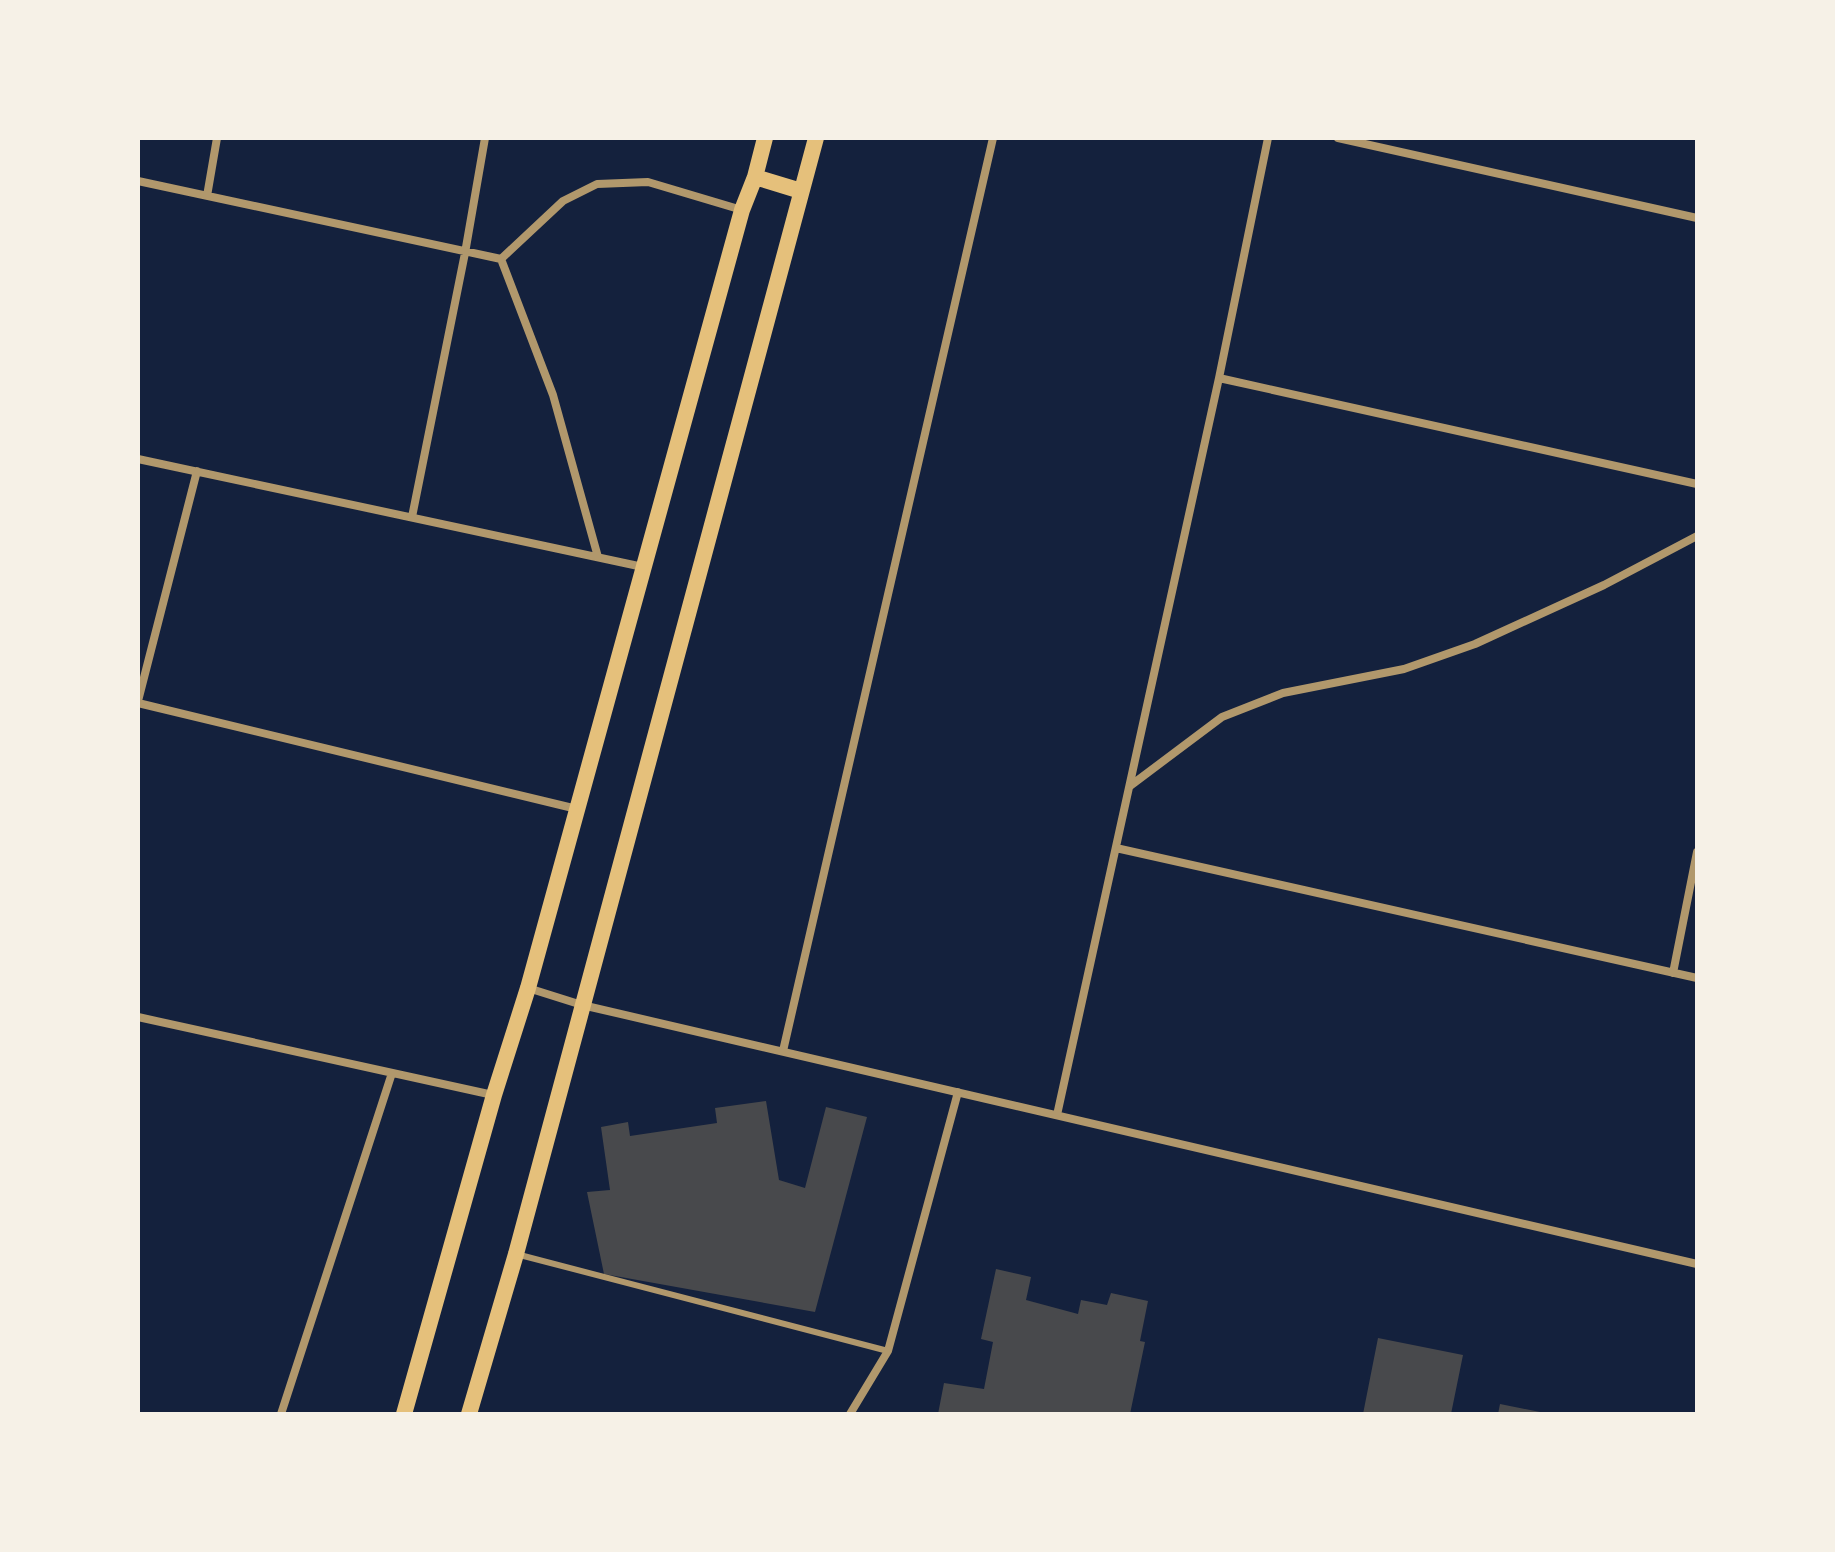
<svg xmlns="http://www.w3.org/2000/svg" width="1835" height="1552" viewBox="0 0 1835 1552" font-family="Commissioner,sans-serif">
	<rect width="100%" height="100%" fill="#14213d"/>
	<path fill="#48494c" d="M 766,1101 L 779,1180 L 805,1188 L 826,1107 L 867,1117 L 815,1312 L 604,1274 L 587,1192 L 610,1190 L 601,1127 L 628,1122 L 630,1136 L 717,1123 L 715,1108 Z
		M 996,1269 L 1031,1277 L 1026,1300 L 1078,1314 L 1081,1300 L 1107,1305 L 1111,1293 L 1148,1301 L 1140,1341 L 1145,1342 L 1130,1414 L 938,1414 L 944,1383 L 984,1389 L 993,1342 L 981,1339 Z
		M 1378,1338 L 1463,1355 L 1451,1414 L 1363,1414 Z
		M 1500,1404 L 1545,1413 L 1545,1414 L 1498,1414 Z"/>
	<g fill="none" stroke-linecap="round" stroke-linejoin="round">
		<path stroke="#b1986c" stroke-width="6" d="M 516,1254 L 888,1351"/>
		<path stroke="#b1986c" stroke-width="8" d="M 1338,138 L 1697,218
			M 138,181 L 501,259 L 553,395 L 598,557
			M 207,196 L 217,138
			M 501,259 L 563,201 L 597,184 L 648,182 L 742,210
			M 1219,378 L 1697,484
			M 138,459 L 643,567
			M 412,517 L 465,253 L 485,138
			M 138,701 L 197,471
			M 138,703 L 577,809
			M 1130,786 L 1222,717 L 1283,693 L 1404,669 L 1475,644 L 1604,585 L 1697,536
			M 1116,848 L 1697,978
			M 1673,973 L 1697,852
			M 528,988 L 582,1005 L 1697,1264
			M 138,1017 L 493,1095
			M 783,1051 L 993,138
			M 1057,1115 L 1219,378 L 1268,138
			M 281,1414 L 392,1073
			M 850,1414 L 888,1351 L 958,1092"/>
		<path stroke="#e5c07b" stroke-width="16" d="M 755,177 L 801,191
			M 404,1414 L 494,1095 L 528,988 L 742,210 L 755,177 L 765,138
			M 469,1414 L 516,1254 L 816,138"/>
	</g>
	<rect width="1835" height="1552" fill="none" stroke="#f6f1e7" stroke-width="280"/>
</svg>
